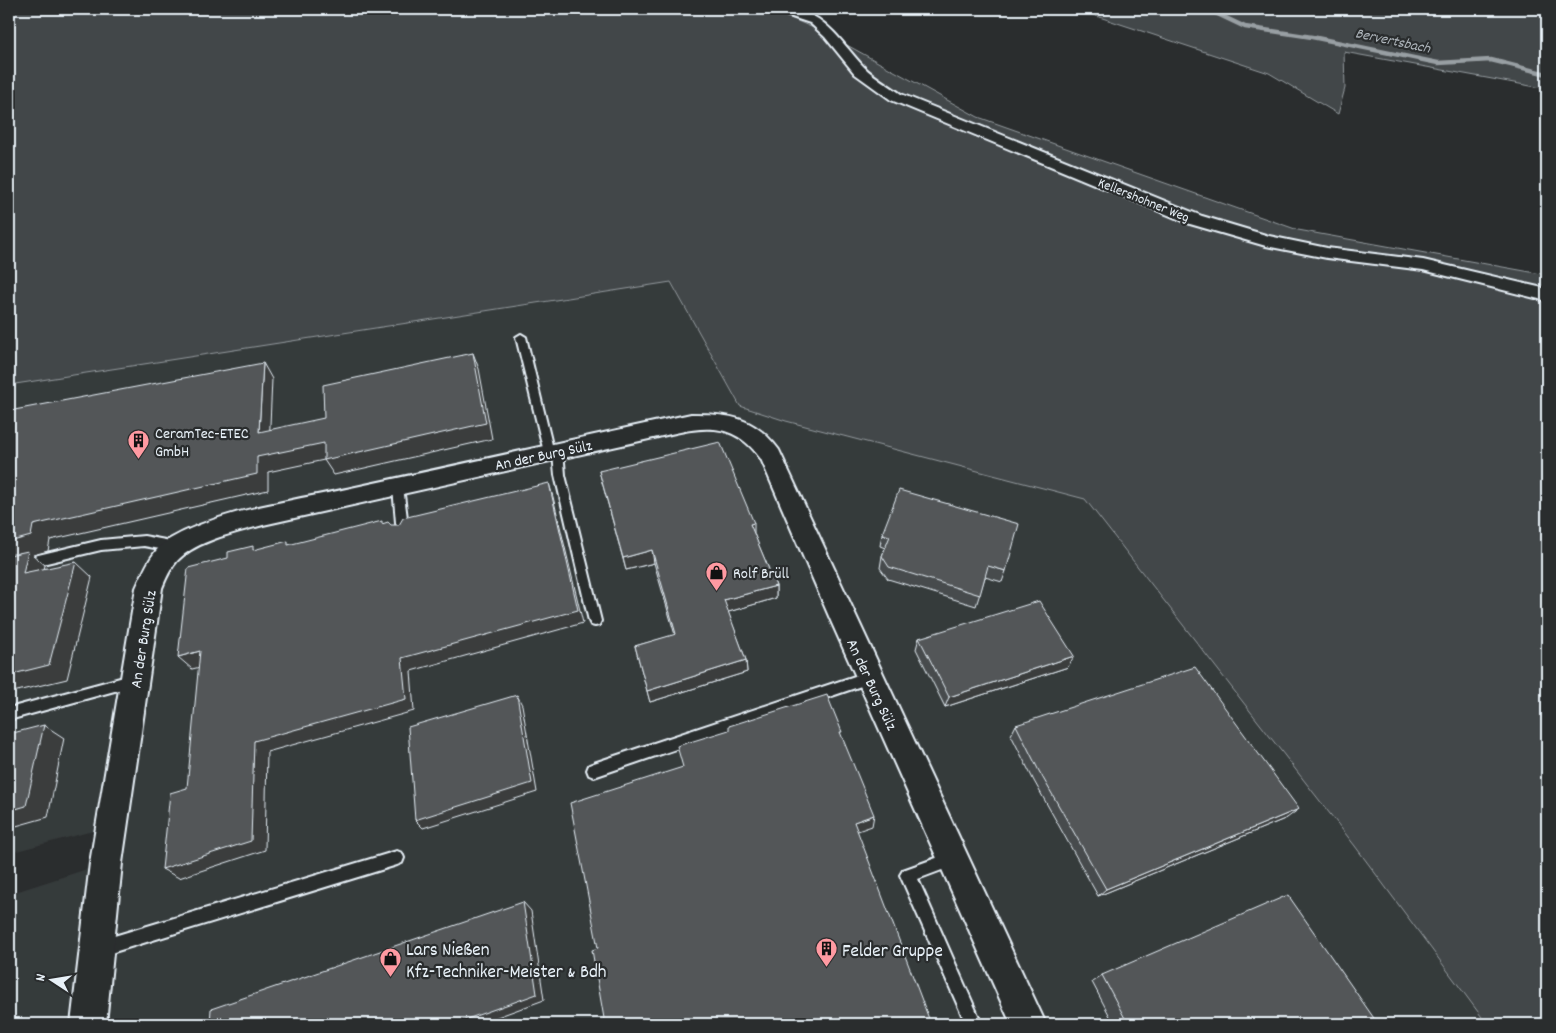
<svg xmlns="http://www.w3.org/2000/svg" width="1556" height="1033" viewBox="0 0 1556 1033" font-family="Dekko,sans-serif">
	<rect width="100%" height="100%" fill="#2a2d2e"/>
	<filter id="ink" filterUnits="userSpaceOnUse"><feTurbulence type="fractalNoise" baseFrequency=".02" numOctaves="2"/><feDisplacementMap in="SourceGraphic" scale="10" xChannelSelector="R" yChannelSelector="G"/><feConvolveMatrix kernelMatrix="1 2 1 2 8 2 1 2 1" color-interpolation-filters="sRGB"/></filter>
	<g filter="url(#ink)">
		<path fill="#363a3b" d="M 671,282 L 740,406 L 786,421 L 1085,499 L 1355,846 L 1487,1024 L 9,1024 L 9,894 L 106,863 L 112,826 L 9,853 L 9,385 Z"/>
		<path fill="#424648" stroke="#959ca0" d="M 9,9 L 770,9 L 825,33 L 978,117 L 1298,230 L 1547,275 L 1547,1024 L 1487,1024 L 1355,846 L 1085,499 L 786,421 L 740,406 L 671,282 L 9,385 Z
			M 1075,9 L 1547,9 L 1547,89 L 1344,52 L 1345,88 L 1338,114 L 1269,73 Z"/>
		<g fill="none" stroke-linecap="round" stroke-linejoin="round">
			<path stroke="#989fa3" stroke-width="4.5" d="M 1207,9 L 1245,27 L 1312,37 L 1438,63 L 1491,60 L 1547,74"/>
			<defs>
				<path id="service" d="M 521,334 L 526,337 L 553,449 L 558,446 L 563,450 L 565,475 L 601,621 L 599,625 L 595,626 L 591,625 L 589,621 L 555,475 L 553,454 L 549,456 L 544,452 L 516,337 Z
					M 398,483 L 403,487 L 409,534 L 407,537 L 399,537 L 397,534 L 393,487 Z
					M 144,536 L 176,542 L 180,544 L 182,547 L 180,550 L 176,552 L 144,546 L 101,550 L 9,572 L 9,562 L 101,540 Z
					M 870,671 L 875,673 L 876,677 L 875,681 L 870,683 L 594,777 L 589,775 L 587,770 L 589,765 L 594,763 Z
					M 135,674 L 140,676 L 141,680 L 140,684 L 9,720 L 9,708 Z
					M 397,851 L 402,853 L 404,858 L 402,863 L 397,865 L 101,956 L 95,954 L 93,948 L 95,942 L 101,940 Z
					M 953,852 L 958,854 L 960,859 L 958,864 L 918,879 L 982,1024 L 966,1024 L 900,875 L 903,870 Z"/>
				<path id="minor" d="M 775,9 C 822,6 835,36 864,67 C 874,77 889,85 901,94 L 1202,216 L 1269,236 L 1327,248 L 1423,260 L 1547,289 L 1547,301 L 1423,270 L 1327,258 L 1266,246 L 1190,224 L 891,100 L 855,74 L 825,37 L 810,23 L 777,12 Z
					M 691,414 C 731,414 754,417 779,450 L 1046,1024 L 1011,1024 L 831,621 L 761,459 C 730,415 693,429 649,439 L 263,525 C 237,532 195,541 177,561 C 170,569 166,578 162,588 L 122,863 L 106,1024 L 71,1024 L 90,863 L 136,588 C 144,571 152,549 170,539 C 223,509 293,501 351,488 C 465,464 578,438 691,414 Z"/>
			</defs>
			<use href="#service" stroke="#e8f1f8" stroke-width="4"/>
			<use href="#minor" stroke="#e8f1f8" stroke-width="4"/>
			<use href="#service" fill="#2a2d2e" fill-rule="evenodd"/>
			<use href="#minor" fill="#2a2d2e" fill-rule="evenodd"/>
		</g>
		<path fill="#474b4d" stroke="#e8f1f8" d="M 599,471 L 754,534 L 776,586 L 776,598 L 728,612 L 746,660 L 747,672 L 650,702 L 635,646 L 675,635 L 654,563 L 626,570 Z
			M 882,534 L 1006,571 L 1002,582 L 985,577 L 976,606 L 888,579 L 880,568 L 882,556 L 885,548 L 880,546 Z
			M 919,638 L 1068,667 L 945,707 L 916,649 Z
			M 1016,725 L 1287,818 L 1098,896 L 1034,781 L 1011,735 Z
			M 1102,975 L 1378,1024 L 1114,1024 L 1092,982 Z"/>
		<path fill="#3a3d3e" stroke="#e8f1f8" d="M 473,353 L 479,369 L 492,439 L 334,475 L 324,460 L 268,472 L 268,490 L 50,540 L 48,551 L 33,555 L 45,565 L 40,588 L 9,562 L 9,542 L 33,525 L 257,457 Z
			M 263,363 L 272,379 L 269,448 L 259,432 Z
			M 549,483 L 553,497 L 583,623 L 411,671 L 414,711 L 267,752 L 265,850 L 179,878 L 162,869 L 254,741 L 402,658 Z
			M 754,523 L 754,536 L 750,524 Z
			M 652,550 L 654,563 L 626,570 L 623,558 Z
			M 76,562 L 92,577 L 67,679 L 9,693 L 9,675 Z
			M 776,586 L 776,598 L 725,613 L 724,600 Z
			M 200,651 L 213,664 L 192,669 L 178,657 Z
			M 1074,656 L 1068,667 L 945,707 L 949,697 Z
			M 746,660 L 747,672 L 650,702 L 647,691 Z
			M 517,695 L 522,705 L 537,792 L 423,828 L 415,820 Z
			M 44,725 L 64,738 L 48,817 L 9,828 L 9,811 Z
			M 1299,809 L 1287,818 L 1098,896 L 1106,889 Z
			M 874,815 L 872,826 L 852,833 L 854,822 Z
			M 523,902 L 531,911 L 544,1000 L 478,1024 L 453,1024 Z
			M 9,1022 L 16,1024 L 9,1024 Z"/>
		<path fill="#535759" stroke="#e8f1f8" d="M 473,353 L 486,423 L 324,460 L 324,443 L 257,457 L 257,474 L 33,525 L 31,536 L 9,542 L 9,411 L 263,363 L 259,432 L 324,418 L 323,385 Z
			M 720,442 L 754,523 L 750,524 L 776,586 L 724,600 L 746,660 L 647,691 L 635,646 L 676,634 L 652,550 L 623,558 L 599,471 Z
			M 549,483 L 578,610 L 402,658 L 406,699 L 254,741 L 251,841 L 162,869 L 170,793 L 187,788 L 200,651 L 178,657 L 188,568 L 228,558 L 228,552 L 253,546 L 253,550 L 288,541 L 288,545 L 382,521 L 382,524 L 388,522 L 391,525 L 399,525 L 403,518 Z
			M 899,490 L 1019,524 L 1006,571 L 988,566 L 980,595 L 889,567 L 882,556 L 890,536 L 882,534 Z
			M 28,551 L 23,573 L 76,562 L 49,665 L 9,675 L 9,555 Z
			M 1039,601 L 1074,656 L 949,697 L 919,638 Z
			M 1195,667 L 1299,809 L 1106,889 L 1039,771 L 1016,725 Z
			M 517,695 L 532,783 L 415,820 L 408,727 Z
			M 827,695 L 842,732 L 840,732 L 874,815 L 854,822 L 931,1024 L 605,1024 L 592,950 L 598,948 L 570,803 L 683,767 L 677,746 L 729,730 L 729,726 Z
			M 44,725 L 26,806 L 9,811 L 9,734 Z
			M 1288,895 L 1378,1024 L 1128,1024 L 1102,975 Z
			M 523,902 L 537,994 L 453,1024 L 210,1024 L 211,1009 Z"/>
	</g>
	<defs>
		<symbol id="building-pin" viewBox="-11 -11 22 30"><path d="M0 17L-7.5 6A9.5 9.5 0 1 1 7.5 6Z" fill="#ff9aa2" stroke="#2a2d2e"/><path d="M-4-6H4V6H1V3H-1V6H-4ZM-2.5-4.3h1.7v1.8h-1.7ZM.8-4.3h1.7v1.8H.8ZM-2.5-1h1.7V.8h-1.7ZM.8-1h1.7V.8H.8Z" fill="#111"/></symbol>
		<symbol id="shop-pin" viewBox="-11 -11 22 30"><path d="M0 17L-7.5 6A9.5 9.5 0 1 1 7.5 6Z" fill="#ff9aa2" stroke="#2a2d2e"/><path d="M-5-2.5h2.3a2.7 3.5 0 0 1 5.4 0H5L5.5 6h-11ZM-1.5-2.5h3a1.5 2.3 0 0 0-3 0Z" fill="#111"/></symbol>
	</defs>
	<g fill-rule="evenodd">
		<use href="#building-pin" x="126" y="428" width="25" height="34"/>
		<use href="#shop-pin" x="704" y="560" width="25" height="34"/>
		<use href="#building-pin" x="814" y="936" width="25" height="34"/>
		<use href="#shop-pin" x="378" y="946" width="25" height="34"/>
	</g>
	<g text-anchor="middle" stroke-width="4.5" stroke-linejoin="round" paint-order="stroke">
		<g font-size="14" fill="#e8f1f8" stroke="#2a2d2e">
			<text transform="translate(1144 199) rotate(22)" y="5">Kellershohner Weg</text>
		</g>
		<g font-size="15" font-style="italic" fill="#acb3b9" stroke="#2a2d2e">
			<text transform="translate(1393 40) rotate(12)" y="5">Bervertsbach</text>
		</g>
		<g font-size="16" fill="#e8f1f8" stroke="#2a2d2e" text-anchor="start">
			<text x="155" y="438">CeramTec-ETEC<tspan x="155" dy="18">GmbH</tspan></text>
			<text x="733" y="578">Rolf Brüll</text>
		</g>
		<g font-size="16" fill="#e8f1f8" stroke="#2a2d2e">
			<text transform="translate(543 454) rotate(-12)" y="6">An der Burg Sülz</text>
			<text transform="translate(142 639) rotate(-81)" y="6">An der Burg Sülz</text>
			<text transform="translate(873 684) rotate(65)" y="6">An der Burg Sülz</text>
		</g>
		<g font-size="19" fill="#e8f1f8" stroke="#2a2d2e" text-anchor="start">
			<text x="406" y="955">Lars Nießen<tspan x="406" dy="22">Kfz-Techniker-Meister &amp; Bdh</tspan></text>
			<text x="842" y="956">Felder Gruppe</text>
		</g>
	</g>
	<rect width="1556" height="1033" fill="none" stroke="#2a2d2e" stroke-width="30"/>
	<rect x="15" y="15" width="1526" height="1003" fill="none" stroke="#e8f1f8" stroke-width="2" filter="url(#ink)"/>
	<g transform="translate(52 980) rotate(282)" stroke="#2a2d2e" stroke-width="4" paint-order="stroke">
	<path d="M0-4L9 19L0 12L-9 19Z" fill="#e8f1f8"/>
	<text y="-8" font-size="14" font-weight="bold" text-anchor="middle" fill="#e8f1f8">N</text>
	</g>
</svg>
